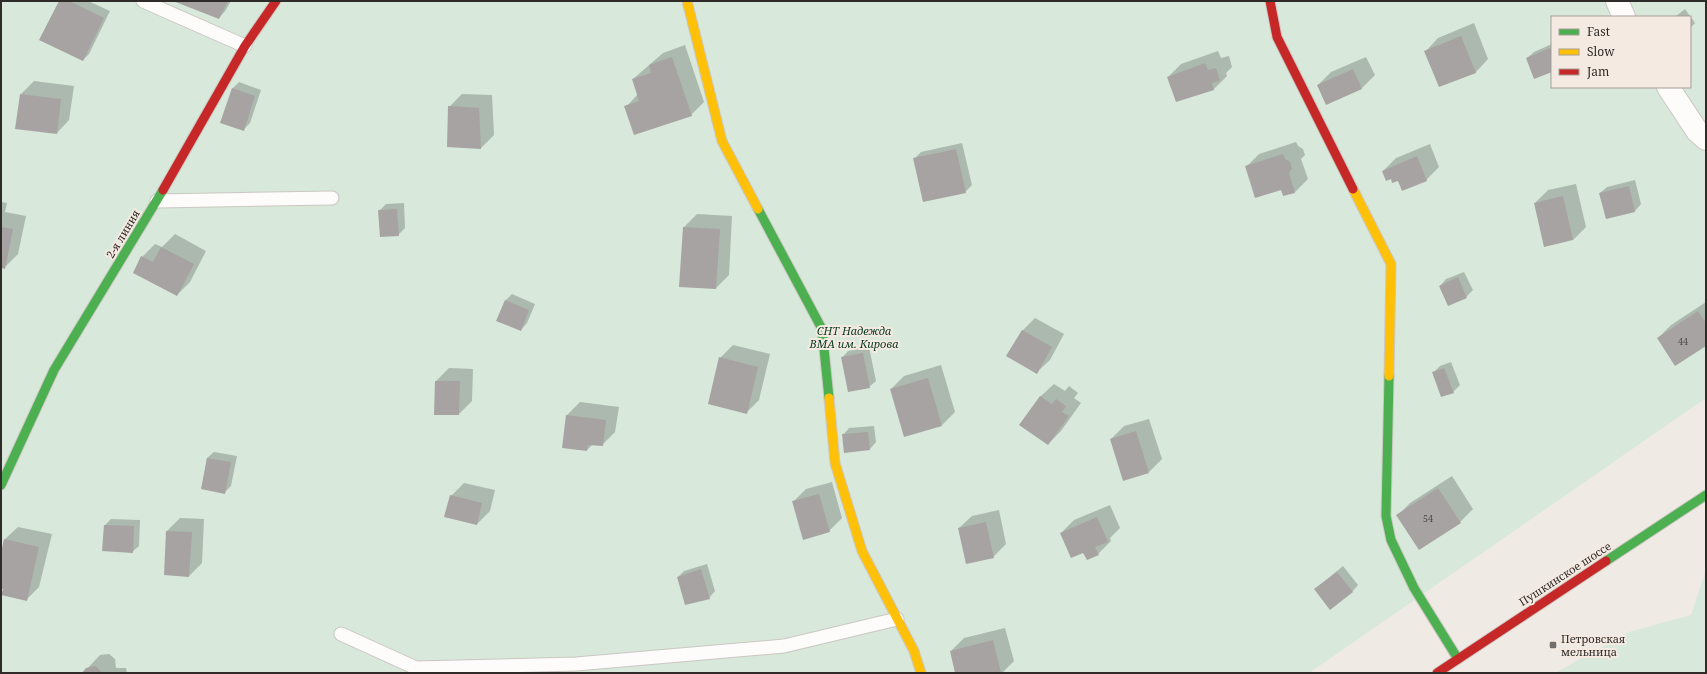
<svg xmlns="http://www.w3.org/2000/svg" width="1707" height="674" viewBox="0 0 1707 674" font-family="'Noto Serif',serif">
	<rect width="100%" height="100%" fill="#f0eae5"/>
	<path fill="#d8e8da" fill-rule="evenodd" d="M 1,1 L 1706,1 L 1706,398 L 1309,673 L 1,673 ZM 1552,17 L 1690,17 L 1690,87 L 1552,87 Z
		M 1706,570 L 1706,673 L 1555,673 L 1629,632 L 1691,615 Z"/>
	<path fill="#0003" d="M 60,1 L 88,1 L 110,11 L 89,54 L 83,60 Z
		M 175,1 L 231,1 L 225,11 L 219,18 Z
		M 1685,9 L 1695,23 L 1690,28 L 1690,17 L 1675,17 Z
		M 1474,23 L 1488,59 L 1476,72 L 1440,86 L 1426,51 L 1438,38 Z
		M 1552,44 L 1552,71 L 1527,58 L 1534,52 Z
		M 685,45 L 704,102 L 691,115 L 626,107 L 638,94 L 633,79 L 663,53 Z
		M 1218,51 L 1221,58 L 1229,56 L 1232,67 L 1226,73 L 1227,76 L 1214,89 L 1177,101 L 1168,77 L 1181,64 Z
		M 1366,57 L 1375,75 L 1362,88 L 1327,104 L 1318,85 L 1331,72 Z
		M 34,81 L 74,86 L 69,120 L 57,133 L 21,94 Z
		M 239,82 L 261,90 L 250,123 L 243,130 L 233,88 Z
		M 462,94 L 492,95 L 494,135 L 481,148 L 449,107 Z
		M 1296,142 L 1298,146 L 1303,149 L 1305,155 L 1301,159 L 1308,179 L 1295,192 L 1284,195 L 1282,189 L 1246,167 L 1259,154 Z
		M 962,143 L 972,185 L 965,192 L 914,159 L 921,152 Z
		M 1430,144 L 1439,167 L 1426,180 L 1391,178 L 1383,171 L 1396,158 Z
		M 1635,180 L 1641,204 L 1635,211 L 1606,218 L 1600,193 L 1607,187 Z
		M 1576,184 L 1586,227 L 1573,240 L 1535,203 L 1548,190 Z
		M 1,202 L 7,203 L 5,212 L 26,216 L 18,254 L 5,267 L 1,267 Z
		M 404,203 L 405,228 L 398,235 L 379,211 L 386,204 Z
		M 697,214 L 732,216 L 729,275 L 716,288 L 684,227 Z
		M 175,234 L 206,251 L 190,282 L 177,295 L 142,257 L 155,244 L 162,247 Z
		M 1464,272 L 1473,290 L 1466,297 L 1440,286 L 1446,279 Z
		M 512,294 L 535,304 L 527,323 L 521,330 L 505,301 Z
		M 1706,302 L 1706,345 L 1658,338 L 1671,325 Z
		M 1035,318 L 1064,334 L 1050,360 L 1037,372 L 1022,331 Z
		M 733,345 L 770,354 L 759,400 L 746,413 L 720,358 Z
		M 869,347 L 876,381 L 869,387 L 842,358 L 848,351 Z
		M 1451,362 L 1460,385 L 1453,392 L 1433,373 L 1440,366 Z
		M 941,365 L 955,412 L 942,425 L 891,389 L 904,376 Z
		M 449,368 L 473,369 L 472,401 L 459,414 L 435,414 L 436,381 Z
		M 1054,384 L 1065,391 L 1069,386 L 1078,393 L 1074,398 L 1081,403 L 1061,431 L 1048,444 L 1021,424 L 1041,396 Z
		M 580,402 L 619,407 L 615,432 L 602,445 L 593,444 L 587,450 L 567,415 Z
		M 1149,419 L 1162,459 L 1149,472 L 1111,439 L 1124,426 Z
		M 874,426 L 876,442 L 870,449 L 843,435 L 849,428 Z
		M 214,452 L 237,456 L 231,486 L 225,492 L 202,488 L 207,458 Z
		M 1452,476 L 1473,509 L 1460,522 L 1397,516 L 1410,503 Z
		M 832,482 L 842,518 L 829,531 L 793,502 L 806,489 Z
		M 464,483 L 495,490 L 490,511 L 477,524 L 451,496 Z
		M 1110,505 L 1120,528 L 1110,538 L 1111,541 L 1098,554 L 1084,551 L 1061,533 L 1074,520 Z
		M 999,510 L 1006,544 L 993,557 L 959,528 L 972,516 Z
		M 180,518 L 204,519 L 202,563 L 189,576 L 167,531 Z
		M 111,519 L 140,520 L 139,546 L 132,552 L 105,525 Z
		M 18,527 L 52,534 L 39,587 L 26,600 L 1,588 L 1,557 L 5,539 Z
		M 707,564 L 715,591 L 709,598 L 678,577 L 684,571 Z
		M 1343,566 L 1358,585 L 1352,592 L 1315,589 Z
		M 1005,628 L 1014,661 L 1002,673 L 956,673 L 951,651 L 964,638 Z
		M 109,654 L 115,659 L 116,668 L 126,668 L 127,673 L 83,673 L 100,655 Z"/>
	<path fill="#a7a3a2" d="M 59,1 L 69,1 L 104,18 L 83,61 L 39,40 Z
		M 173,1 L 228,1 L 219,19 Z
		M 1461,36 L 1476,73 L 1439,87 L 1424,51 Z
		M 1550,48 L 1552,53 L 1552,72 L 1534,79 L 1526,58 Z
		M 672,57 L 692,116 L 634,135 L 624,106 L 639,101 L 632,79 L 651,73 L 649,65 Z
		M 1205,63 L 1208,70 L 1216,68 L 1220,81 L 1212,83 L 1214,90 L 1176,102 L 1167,77 Z
		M 1353,69 L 1362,89 L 1326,105 L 1317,85 Z
		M 232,88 L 255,96 L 244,131 L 220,123 Z
		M 20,94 L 61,99 L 57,134 L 15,129 Z
		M 448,106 L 479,108 L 481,149 L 447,147 Z
		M 956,149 L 966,193 L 923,202 L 913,158 Z
		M 1283,154 L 1285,159 L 1290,162 L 1292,168 L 1289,173 L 1295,193 L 1283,196 L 1281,190 L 1255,198 L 1245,166 Z
		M 1417,156 L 1427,181 L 1402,191 L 1398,181 L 1392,183 L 1391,179 L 1386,181 L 1382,171 Z
		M 1629,186 L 1635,212 L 1606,219 L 1599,193 Z
		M 1563,196 L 1573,240 L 1544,247 L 1534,203 Z
		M 397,209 L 399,236 L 380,237 L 378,210 Z
		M 1,227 L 13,229 L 5,269 L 1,268 Z
		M 683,227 L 720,229 L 716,289 L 679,287 Z
		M 161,247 L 194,264 L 177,296 L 133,273 L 141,256 L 153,262 Z
		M 1458,277 L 1467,298 L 1448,306 L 1439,286 Z
		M 505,300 L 529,310 L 521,331 L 496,321 Z
		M 1698,311 L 1706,323 L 1706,346 L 1675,366 L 1657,338 Z
		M 1022,330 L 1052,347 L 1037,374 L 1006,356 Z
		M 863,353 L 870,388 L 848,392 L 841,357 Z
		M 719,357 L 758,367 L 747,414 L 708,404 Z
		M 1444,368 L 1454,393 L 1441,397 L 1432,372 Z
		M 928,378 L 942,426 L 904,437 L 890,389 Z
		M 435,381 L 460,381 L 459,415 L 434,415 Z
		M 1040,396 L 1052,404 L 1056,399 L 1066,406 L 1062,412 L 1069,416 L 1048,445 L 1019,425 Z
		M 566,415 L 606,420 L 603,446 L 588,445 L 587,451 L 562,448 Z
		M 1136,431 L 1149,473 L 1123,481 L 1110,439 Z
		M 868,432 L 870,450 L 844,453 L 842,434 Z
		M 207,458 L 231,462 L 225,494 L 201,489 Z
		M 1438,488 L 1461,523 L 1419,550 L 1396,515 Z
		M 819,494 L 830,532 L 803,540 L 792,501 Z
		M 450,495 L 482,503 L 477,525 L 444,517 Z
		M 1097,517 L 1108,542 L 1095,547 L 1099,555 L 1087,560 L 1083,553 L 1071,558 L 1060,533 Z
		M 986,522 L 994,558 L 966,564 L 958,528 Z
		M 104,525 L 134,526 L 133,553 L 102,551 Z
		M 166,531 L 192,532 L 189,577 L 164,575 Z
		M 4,539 L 39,547 L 27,601 L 1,595 L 3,589 L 1,589 L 1,553 Z
		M 701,569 L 710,599 L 685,605 L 677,577 Z
		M 1337,572 L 1353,592 L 1330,610 L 1314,589 Z
		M 993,640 L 1001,673 L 955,673 L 950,651 Z
		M 96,666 L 102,673 L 82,673 L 86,668 Z"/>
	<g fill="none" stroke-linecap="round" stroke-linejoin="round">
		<defs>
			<path id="lane" d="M 143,1 L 245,46
				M 157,201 L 332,198
				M 341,634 L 416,668 L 576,664 L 784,646 L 897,619"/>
			<path id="street" d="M 1617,1 L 1624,17
				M 1668,87 L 1697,131 L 1706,139"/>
			<path id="fast" d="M 758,209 L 822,329 L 829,398
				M 1389,376 L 1386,516 L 1391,540 L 1414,588 L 1458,659
				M 1,485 L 54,370 L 163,190
				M 1606,561 L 1706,495"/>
			<path id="slow" d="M 687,1 L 722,141 L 758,209
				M 1353,189 L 1391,264 L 1389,376
				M 829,398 L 835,463 L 862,551 L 914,651 L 921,673"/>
			<path id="jam" d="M 1270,1 L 1277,37 L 1353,189
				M 163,190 L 245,46 L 276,1
				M 1437,673 L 1606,561"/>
		</defs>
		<use href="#lane" stroke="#cbc7c3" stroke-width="15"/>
		<use href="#street" stroke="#cbc7c3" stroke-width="24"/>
		<use href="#fast" stroke="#cbc7c3" stroke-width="11"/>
		<use href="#slow" stroke="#cbc7c3" stroke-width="11"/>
		<use href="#jam" stroke="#cbc7c3" stroke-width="11"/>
		<use href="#lane" stroke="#fdfcfb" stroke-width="13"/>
		<use href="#street" stroke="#fdfcfb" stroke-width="22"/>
		<use href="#fast" stroke="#4caf50" stroke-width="9"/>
		<use href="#slow" stroke="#ffc107" stroke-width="9"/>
		<use href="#jam" stroke="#c62828" stroke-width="9"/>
	</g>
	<rect fill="#736e6a" stroke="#f4eae1" stroke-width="1.5" x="1549" y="641" width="8" height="8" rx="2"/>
	<g text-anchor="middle" stroke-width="4" stroke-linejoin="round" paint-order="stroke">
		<g font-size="9" fill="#4d4946">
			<text x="1683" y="345">44</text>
			<text x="1428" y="522">54</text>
		</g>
		<g font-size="11" fill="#2f2b28" stroke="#f4eae1">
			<text transform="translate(123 234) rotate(-59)" y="4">2-я линия</text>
			<text transform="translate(1565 574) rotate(-33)" y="4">Пушкинское шоссе</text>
		</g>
		<g font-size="11" font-style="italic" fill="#083921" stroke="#f4eae1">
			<text x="854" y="335">СНТ Надежда<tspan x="854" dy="13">ВМА им. Кирова</tspan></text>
		</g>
		<g font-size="11" fill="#2f2b28" stroke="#f4eae1" text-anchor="start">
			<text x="1561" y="643">Петровская<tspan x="1561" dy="13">мельница</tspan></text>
		</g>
	</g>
	<rect width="1707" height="674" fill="none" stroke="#2f2b28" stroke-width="4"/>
	<rect x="1551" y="16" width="140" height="72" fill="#f4eae1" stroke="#a59e97"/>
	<rect x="1559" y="29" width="20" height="6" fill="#4caf50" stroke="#a59e97"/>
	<text x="1587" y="36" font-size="12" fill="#2f2b28">Fast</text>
	<rect x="1559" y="49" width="20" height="6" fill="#ffc107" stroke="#a59e97"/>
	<text x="1587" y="56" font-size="12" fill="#2f2b28">Slow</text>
	<rect x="1559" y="69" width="20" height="6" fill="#c62828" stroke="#a59e97"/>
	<text x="1587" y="76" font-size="12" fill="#2f2b28">Jam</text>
</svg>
